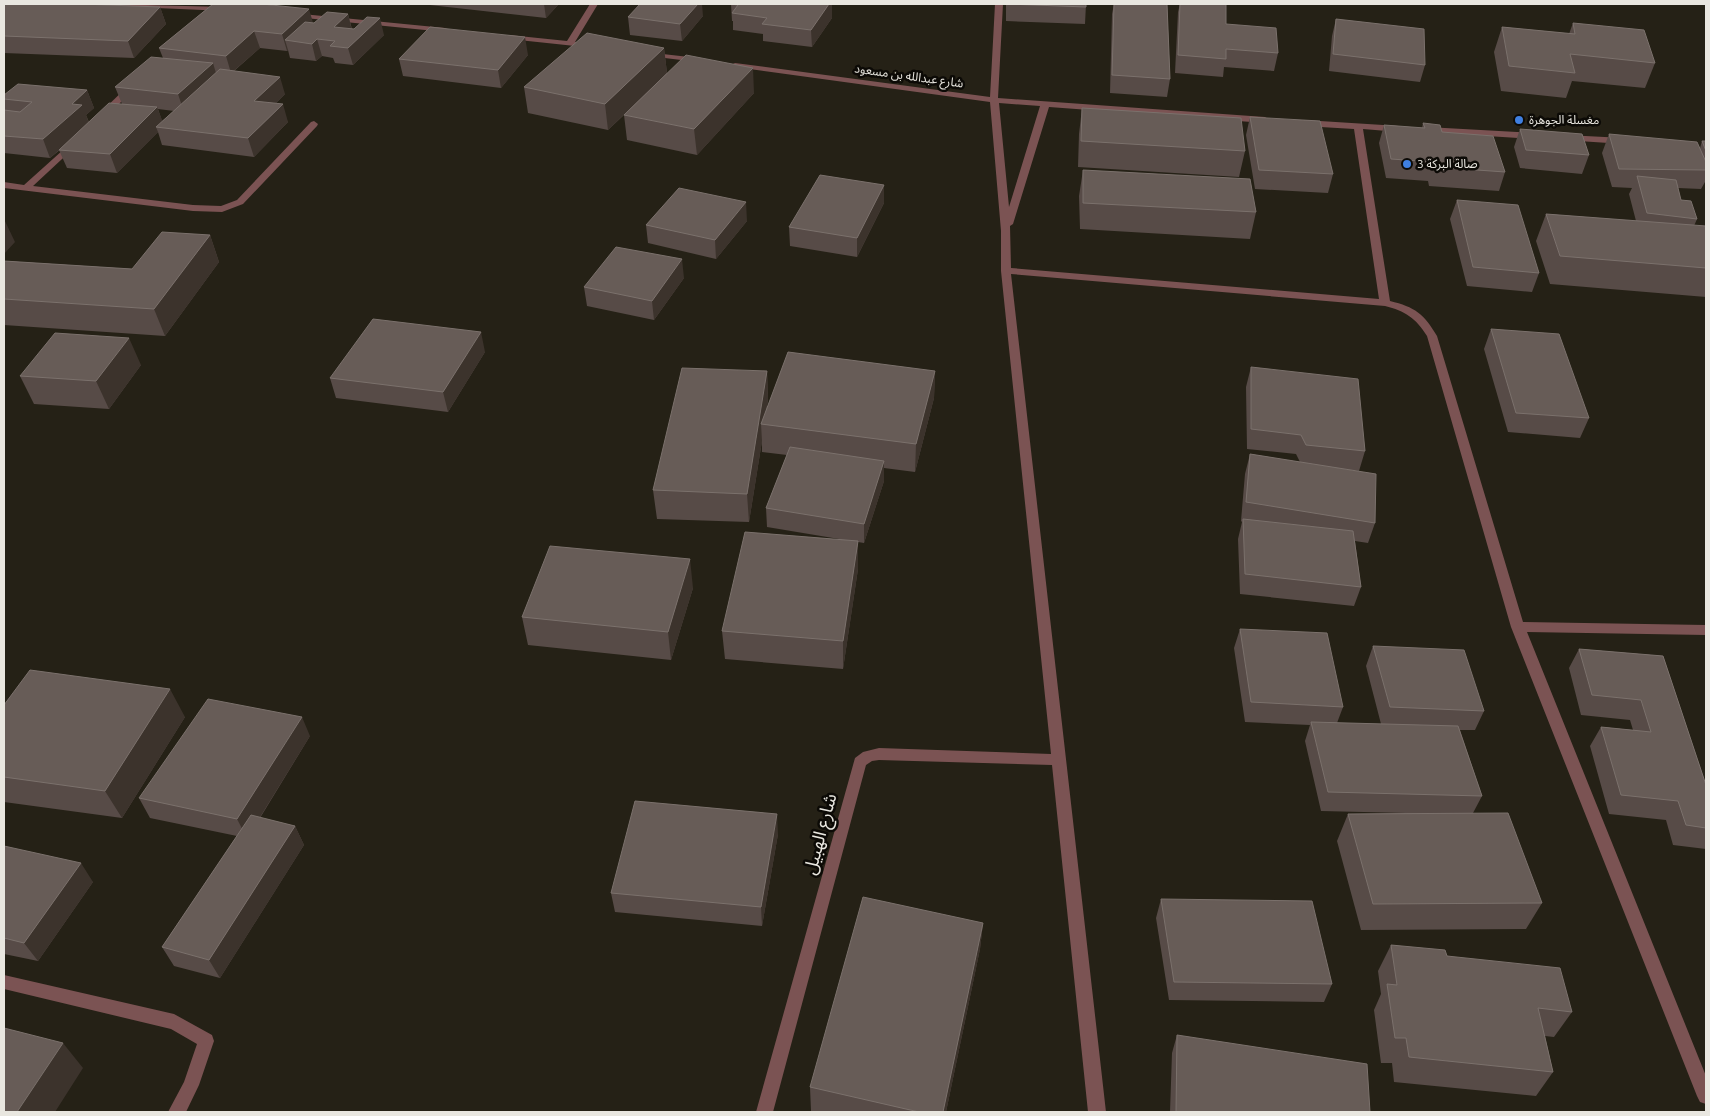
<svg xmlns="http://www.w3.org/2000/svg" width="1710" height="1116" viewBox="0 0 1710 1116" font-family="Ubuntu,'Noto Sans Arabic',sans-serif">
	<rect width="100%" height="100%" fill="#252116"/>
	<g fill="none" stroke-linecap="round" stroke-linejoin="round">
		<path fill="#7b5353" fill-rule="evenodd" d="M 106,4 L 226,7 L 230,9 L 226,11 L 110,6 Z
			M 590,4 L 598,4 L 575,42 L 594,44 L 594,48 L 509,39 L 505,37 L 509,35 L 567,41 Z
			M 995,4 L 1003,4 L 998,98 L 1265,117 L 1269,120 L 1265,123 L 1049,107 L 1013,224 L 1010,226 L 1011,268 L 1379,299 L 1354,129 L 1304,126 L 1300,123 L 1304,120 L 1399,126 L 1403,129 L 1399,132 L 1363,129 L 1390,301 C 1415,307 1424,314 1437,336 L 1523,622 L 1706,625 L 1706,635 L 1527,632 L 1706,1076 L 1706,1104 L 1700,1102 L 1697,1096 L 1511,627 L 1427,336 C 1416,318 1405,311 1385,306 L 1011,274 L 1106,1112 L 1088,1112 L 1052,765 L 879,760 L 872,761 L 866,765 L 773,1112 L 756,1112 L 855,758 L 863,752 L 879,748 L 1051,754 L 1001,271 L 1001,231 L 990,102 L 735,67 L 731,65 L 735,63 L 990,97 ZM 999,103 L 1040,106 L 1009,207 Z
			M 292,13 L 445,28 L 449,30 L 445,32 L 295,17 L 292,17 Z
			M 645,52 L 698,58 L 702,60 L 698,62 L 648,56 L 645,56 Z
			M 129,85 L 136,87 L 106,117 L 100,117 L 100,113 Z
			M 314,121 L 318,124 L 317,126 L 243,204 L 222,212 L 193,211 L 4,188 L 4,182 L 24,185 L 73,141 L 77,144 L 76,146 L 33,186 L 193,205 L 221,206 L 237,200 L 311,122 Z
			M 1427,127 L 1534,133 L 1538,136 L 1534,139 L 1424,132 L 1423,130 Z
			M 1566,135 L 1624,138 L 1628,141 L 1624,144 L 1563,140 L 1562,138 Z
			M 4,975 L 174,1014 L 212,1035 L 214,1041 L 199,1085 L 186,1112 L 168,1112 L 184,1082 L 197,1044 L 171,1029 L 4,989 Z"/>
	</g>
	<path fill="#574b47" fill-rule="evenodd" d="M 4,4 L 160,7 L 166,24 L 134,58 L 4,53 Z
		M 213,4 L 313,23 L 348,14 L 352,29 L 384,35 L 353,65 L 335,63 L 333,58 L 322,56 L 316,61 L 290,58 L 288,50 L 287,51 L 260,48 L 234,71 L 285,94 L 276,103 L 288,122 L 254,157 L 162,145 L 158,132 L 117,173 L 67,168 L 59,150 L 61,149 L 50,158 L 4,153 L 4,110 L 5,110 L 4,108 L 4,95 L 87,90 L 94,108 L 86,115 L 89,122 L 122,104 L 115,87 L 163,58 L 159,48 ZM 158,109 L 174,111 L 162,121 Z
		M 421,4 L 559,4 L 546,18 Z
		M 731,4 L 832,4 L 832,18 L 812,47 L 763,41 L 763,34 L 733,30 L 733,21 L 732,21 Z
		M 1006,4 L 1086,4 L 1085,24 L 1006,21 Z
		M 1114,4 L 1167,4 L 1170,79 L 1167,97 L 1110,93 L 1112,14 Z
		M 1180,4 L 1226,4 L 1226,24 L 1278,53 L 1274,71 L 1224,67 L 1223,77 L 1175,73 L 1178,12 Z
		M 703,16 L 682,41 L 630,35 L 628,17 Z
		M 1336,19 L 1425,65 L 1420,82 L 1329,71 L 1332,36 Z
		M 1573,23 L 1655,63 L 1645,88 L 1572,81 L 1566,98 L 1501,91 L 1494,52 L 1502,27 L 1569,34 Z
		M 664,48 L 667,73 L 754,93 L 697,155 L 627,140 L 624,115 L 608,130 L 528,113 L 524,87 Z
		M 528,55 L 501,88 L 403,76 L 399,59 Z
		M 1082,108 L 1245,151 L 1239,177 L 1078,167 L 1079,134 Z
		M 1250,117 L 1333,174 L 1328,193 L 1255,189 L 1246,135 Z
		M 1423,123 L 1442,132 L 1505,172 L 1499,191 L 1429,186 L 1428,181 L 1386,178 L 1379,143 L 1384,125 L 1422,128 Z
		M 1520,129 L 1589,155 L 1582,174 L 1520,168 L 1514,147 Z
		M 1609,134 L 1700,148 L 1702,141 L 1706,141 L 1706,182 L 1705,182 L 1701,189 L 1678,188 L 1681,200 L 1697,219 L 1694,226 L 1706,226 L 1706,297 L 1550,284 L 1536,241 L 1546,214 L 1636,221 L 1629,194 L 1632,188 L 1612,187 L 1602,153 Z
		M 1083,170 L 1256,212 L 1250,239 L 1080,229 L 1079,196 Z
		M 884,185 L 884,203 L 857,257 L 790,246 L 789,227 Z
		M 1457,200 L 1539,273 L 1532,292 L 1467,286 L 1450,219 Z
		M 747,221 L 716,259 L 648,243 L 646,225 Z
		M 210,235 L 219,262 L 165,336 L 4,325 L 4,261 L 132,269 Z
		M 684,278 L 654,320 L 587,306 L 584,287 Z
		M 1491,329 L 1589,418 L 1580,438 L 1508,432 L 1484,349 Z
		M 485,352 L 448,412 L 336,398 L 330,378 Z
		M 141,365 L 109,409 L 34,404 L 20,376 Z
		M 1251,367 L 1365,451 L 1359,471 L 1340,469 L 1375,523 L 1368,543 L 1355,541 L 1361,587 L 1354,606 L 1240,594 L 1238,539 L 1242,522 L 1241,521 L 1245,474 L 1250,454 L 1300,462 L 1296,454 L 1247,449 L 1246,387 Z
		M 767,371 L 768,399 L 767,406 L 935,371 L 934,398 L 915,472 L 884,468 L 884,481 L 864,543 L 858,542 L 858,569 L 843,669 L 725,659 L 722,631 L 839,539 L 767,527 L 766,508 L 787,455 L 762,452 L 762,441 L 749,522 L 657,519 L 653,490 Z
		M 693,588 L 671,660 L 528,645 L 522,617 Z
		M 1240,629 L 1343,707 L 1337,723 L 1381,724 L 1366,666 L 1373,646 L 1484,711 L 1475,730 L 1460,730 L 1482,796 L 1473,813 L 1542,903 L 1526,929 L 1361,930 L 1337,841 L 1348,814 L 1405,813 L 1321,811 L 1305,741 L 1310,725 L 1245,722 L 1234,648 Z
		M 1579,649 L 1663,656 L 1706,785 L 1706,849 L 1673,845 L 1666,820 L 1609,814 L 1590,746 L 1601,727 L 1633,730 L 1630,720 L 1581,715 L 1569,668 Z
		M 4,705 L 185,717 L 122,818 L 4,802 Z
		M 310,736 L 260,818 L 295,826 L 304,845 L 220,978 L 174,966 L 162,947 L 237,836 L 150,818 L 139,798 Z
		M 778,834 L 762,926 L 615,912 L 611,893 Z
		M 4,846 L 93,882 L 38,961 L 4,954 Z
		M 1161,899 L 1332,984 L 1324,1002 L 1169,1000 L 1156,918 Z
		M 983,923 L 980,949 L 946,1112 L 816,1112 L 811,1111 L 810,1087 Z
		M 1391,945 L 1447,956 L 1572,1012 L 1554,1037 L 1545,1036 L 1553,1072 L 1536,1096 L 1394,1082 L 1392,1063 L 1381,1063 L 1374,1010 L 1381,994 L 1378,971 Z
		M 1177,1035 L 1370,1112 L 1170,1112 L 1172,1053 Z"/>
	<path fill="#3c332c" d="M 544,4 L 559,4 L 546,18 Z
		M 698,4 L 702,4 L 703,16 L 682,41 L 680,24 Z
		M 829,4 L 832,4 L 832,18 L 812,47 L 811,30 Z
		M 160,7 L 166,24 L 134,58 L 128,41 Z
		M 309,9 L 314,26 L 285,40 L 288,50 L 287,51 L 282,34 Z
		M 348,14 L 352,31 L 334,27 Z
		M 380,18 L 384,35 L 353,65 L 348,48 Z
		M 254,31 L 260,48 L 231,73 L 226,56 Z
		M 525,37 L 528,55 L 501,88 L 498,70 Z
		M 317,39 L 322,56 L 316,61 L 312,44 Z
		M 664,48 L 667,73 L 608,130 L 605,104 Z
		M 213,63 L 218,80 L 184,112 L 178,94 Z
		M 753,68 L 754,93 L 697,155 L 694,129 Z
		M 280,77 L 285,94 L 260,119 L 254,101 Z
		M 87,90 L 94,108 L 86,115 L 89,123 L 50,158 L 43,139 L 72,104 Z
		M 283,104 L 288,122 L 254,157 L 248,138 Z
		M 157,107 L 164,125 L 156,127 L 158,132 L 117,173 L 110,154 Z
		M 884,185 L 884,203 L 857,257 L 857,238 Z
		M 746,202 L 747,221 L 716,259 L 715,240 Z
		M 4,219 L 15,242 L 4,254 Z
		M 210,235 L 219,262 L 165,336 L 154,309 Z
		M 682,259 L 684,278 L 654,320 L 652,301 Z
		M 481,332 L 485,352 L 448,412 L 443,392 Z
		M 129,338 L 141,365 L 109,409 L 96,381 Z
		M 767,371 L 768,399 L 764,424 L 761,424 L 762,441 L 749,522 L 747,494 Z
		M 935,371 L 934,398 L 915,472 L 916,444 Z
		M 884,461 L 884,481 L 864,543 L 864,524 Z
		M 858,541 L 858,569 L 843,669 L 843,641 Z
		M 690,559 L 693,588 L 671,660 L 668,632 Z
		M 170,689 L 185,717 L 122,818 L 105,791 Z
		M 302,717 L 310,736 L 247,838 L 237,819 Z
		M 777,814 L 778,834 L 762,926 L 761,907 Z
		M 295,826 L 304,845 L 220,978 L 209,960 Z
		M 81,863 L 93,882 L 38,961 L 24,943 Z
		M 983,923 L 980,949 L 946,1112 L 943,1112 Z
		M 63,1043 L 83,1068 L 55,1112 L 17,1112 Z"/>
	<path fill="#675c57" stroke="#7b716c" d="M 4,4 L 81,4 L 160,7 L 128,41 L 4,36 Z
		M 213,4 L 262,4 L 309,9 L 282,34 L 254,31 L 226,56 L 159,48 Z
		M 640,4 L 698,4 L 680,24 L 628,17 Z
		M 731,4 L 829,4 L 811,30 L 762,24 L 767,18 L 732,13 L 738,5 Z
		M 1007,4 L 1086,4 L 1086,7 Z
		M 1114,4 L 1167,4 L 1170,79 L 1112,75 Z
		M 1180,4 L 1226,4 L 1226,24 L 1276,28 L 1278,53 L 1226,49 L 1226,59 L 1178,55 Z
		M 327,12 L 348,14 L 334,27 L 354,29 L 367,17 L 380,18 L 348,48 L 330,46 L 335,41 L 317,39 L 312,44 L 285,40 L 305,22 L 314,23 Z
		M 1336,19 L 1424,29 L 1425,65 L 1333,54 Z
		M 1573,23 L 1644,30 L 1655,63 L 1570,54 L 1575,73 L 1509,66 L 1502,27 L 1575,34 Z
		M 430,27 L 525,37 L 498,70 L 399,59 Z
		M 587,33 L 664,48 L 605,104 L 524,87 Z
		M 686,55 L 753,68 L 694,129 L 624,115 Z
		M 151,57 L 213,63 L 178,94 L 115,87 Z
		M 220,69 L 280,77 L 254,101 L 283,104 L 248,138 L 156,127 Z
		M 18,84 L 87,90 L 72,104 L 82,105 L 43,139 L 4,136 L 4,110 L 20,112 L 32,102 L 4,99 L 4,95 Z
		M 109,103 L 157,107 L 110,154 L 59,150 Z
		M 1082,108 L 1241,118 L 1245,151 L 1081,141 Z
		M 1250,117 L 1320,121 L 1333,174 L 1259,170 Z
		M 1423,123 L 1440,125 L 1442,132 L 1493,136 L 1505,172 L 1435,167 L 1434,162 L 1391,159 L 1384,125 L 1425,128 Z
		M 1520,129 L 1582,134 L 1589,155 L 1526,150 Z
		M 1609,134 L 1697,142 L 1706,162 L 1706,170 L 1619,169 Z
		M 1702,141 L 1706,141 L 1706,151 Z
		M 1083,170 L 1250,179 L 1256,212 L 1083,203 Z
		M 820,175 L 884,185 L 857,238 L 789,227 Z
		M 1637,176 L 1676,180 L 1681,200 L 1691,201 L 1697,219 L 1647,213 Z
		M 679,188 L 746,202 L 715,240 L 646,225 Z
		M 1457,200 L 1518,205 L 1539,273 L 1473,267 Z
		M 1546,214 L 1706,226 L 1706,268 L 1560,256 Z
		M 162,232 L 210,235 L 154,309 L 4,299 L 4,261 L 132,269 Z
		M 616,247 L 682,259 L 652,301 L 584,287 Z
		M 373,319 L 481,332 L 443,392 L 330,378 Z
		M 1491,329 L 1559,334 L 1589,418 L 1516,413 Z
		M 55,333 L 129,338 L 96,381 L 20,376 Z
		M 788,352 L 935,371 L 916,444 L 761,424 Z
		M 1251,367 L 1358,379 L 1365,451 L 1306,445 L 1301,435 L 1251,429 Z
		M 682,368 L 767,371 L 747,494 L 653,490 Z
		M 790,447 L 884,461 L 864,524 L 766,508 Z
		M 1250,454 L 1376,474 L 1375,523 L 1246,502 Z
		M 1243,519 L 1353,531 L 1361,587 L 1245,574 Z
		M 745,532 L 858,541 L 843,641 L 722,631 Z
		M 550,546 L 690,559 L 668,632 L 522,617 Z
		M 1240,629 L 1327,633 L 1343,707 L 1251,702 Z
		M 1373,646 L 1464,650 L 1484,711 L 1390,707 Z
		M 1579,649 L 1663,656 L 1706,785 L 1706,828 L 1686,825 L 1678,801 L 1621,795 L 1601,727 L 1651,732 L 1641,700 L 1592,695 Z
		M 30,670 L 170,689 L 105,791 L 4,777 L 4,705 Z
		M 208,699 L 302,717 L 237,819 L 139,798 Z
		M 1311,722 L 1458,726 L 1482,796 L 1328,792 Z
		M 635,801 L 777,814 L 761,907 L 611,893 Z
		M 1508,813 L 1542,903 L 1373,904 L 1348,814 Z
		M 251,815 L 295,826 L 209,960 L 162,947 Z
		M 4,846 L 81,863 L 24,943 L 4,938 Z
		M 863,897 L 983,923 L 943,1112 L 919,1112 L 810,1087 Z
		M 1161,899 L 1312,901 L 1332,984 L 1174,982 Z
		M 1391,945 L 1445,950 L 1447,956 L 1560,968 L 1572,1012 L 1538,1008 L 1553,1072 L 1409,1057 L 1406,1038 L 1395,1038 L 1387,984 L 1397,985 Z
		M 4,1028 L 63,1043 L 17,1112 L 4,1112 Z
		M 1177,1035 L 1367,1064 L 1370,1112 L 1176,1112 Z"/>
	<g fill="#3f7fe0" stroke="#0c0a06" stroke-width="2">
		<circle cx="1519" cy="120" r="5"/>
		<circle cx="1407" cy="164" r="5"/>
	</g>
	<g text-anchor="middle" stroke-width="5" stroke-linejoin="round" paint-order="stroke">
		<g font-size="12" fill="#e9e7e0" stroke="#0c0a06">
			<text transform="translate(909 76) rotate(8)" y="4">شارع عبدالله بن مسعود</text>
		</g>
		<g font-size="12" fill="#e9e7e0" stroke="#0c0a06" text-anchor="start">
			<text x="1529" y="124">مغسلة الجوهرة</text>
			<text x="1417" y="168">صالة البركة 3</text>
		</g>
		<g font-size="18" fill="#e9e7e0" stroke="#0c0a06">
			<text transform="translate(820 834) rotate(-75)" y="6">شارع الهبيل</text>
		</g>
	</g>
	<rect width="1710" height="1116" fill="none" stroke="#e9e7e0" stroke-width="10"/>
</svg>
